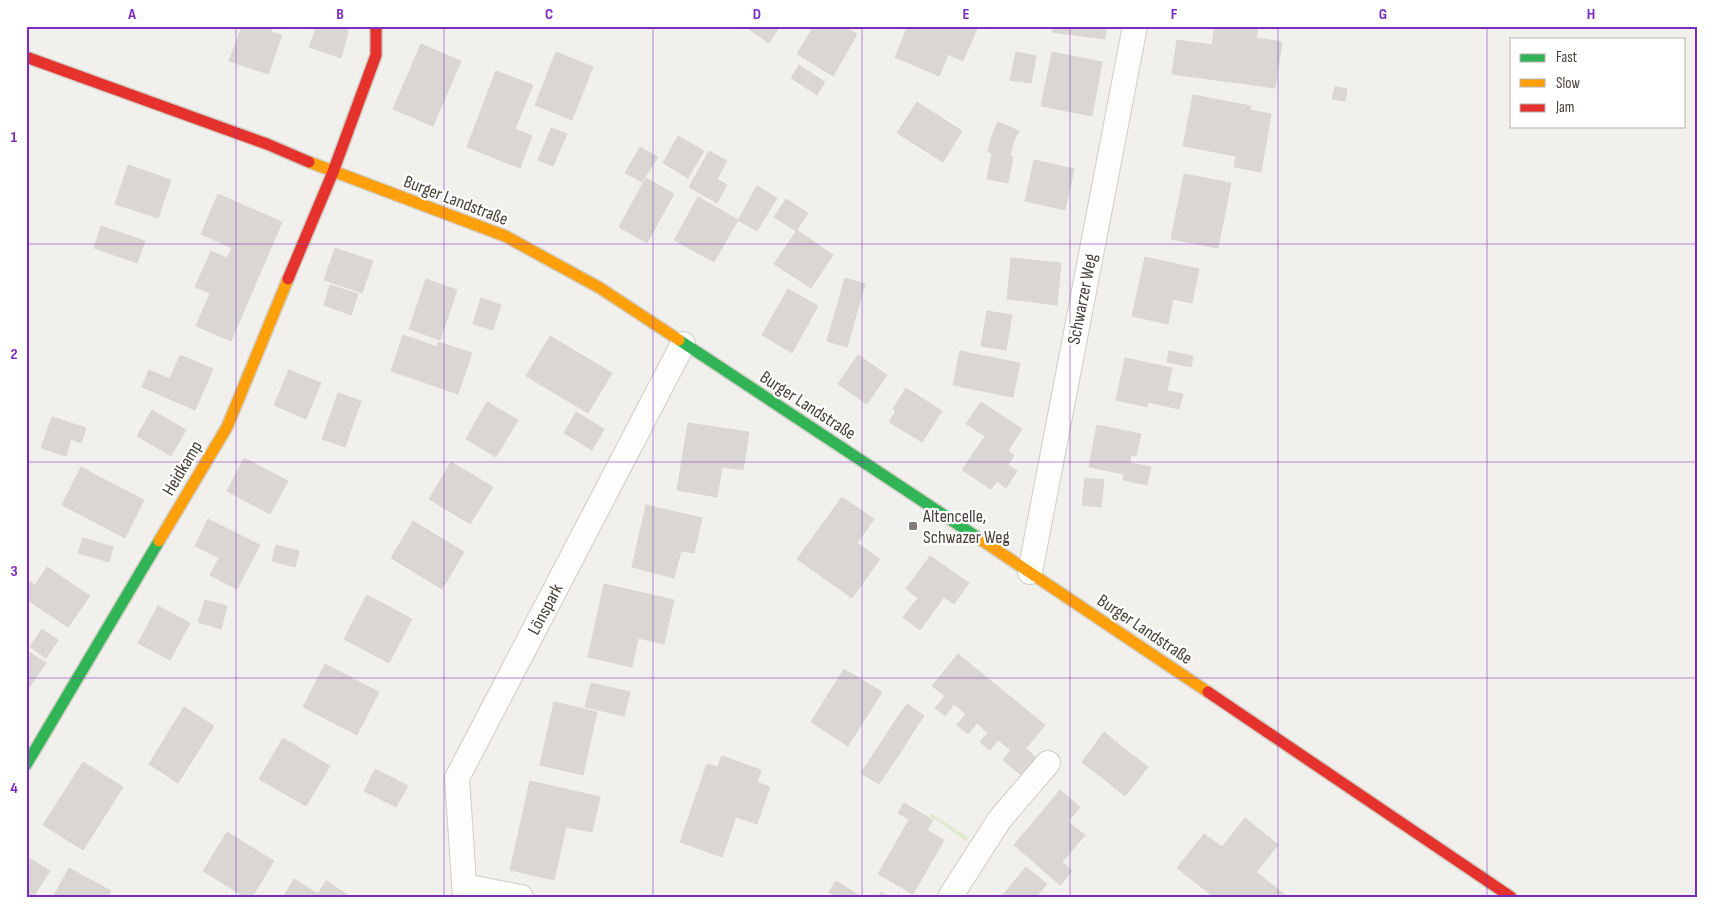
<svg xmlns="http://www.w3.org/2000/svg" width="1723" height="923" viewBox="0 0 1723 923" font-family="'Sofia Sans Condensed',sans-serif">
	<rect width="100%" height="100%" fill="#f2f0ec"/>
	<path fill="#dfe9cf" d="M 932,814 L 969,838 L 966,841 L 930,816 Z"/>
	<path fill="#dad7d3" stroke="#dad7d2" d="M 242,26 L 273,26 L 271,32 L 282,35 L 268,74 L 229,61 Z
		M 317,26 L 346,26 L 348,32 L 341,58 L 309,47 Z
		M 744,26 L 780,26 L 769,43 Z
		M 814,26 L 844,26 L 857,34 L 833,76 L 797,54 Z
		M 908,26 L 978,26 L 963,61 L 948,54 L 939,76 L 895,57 Z
		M 1053,26 L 1106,26 L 1105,39 L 1052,32 Z
		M 1215,26 L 1258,26 L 1256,38 L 1282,42 L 1275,88 L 1172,74 L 1177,40 L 1212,45 Z
		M 421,44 L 461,61 L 433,126 L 393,109 Z
		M 556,52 L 593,67 L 572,120 L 535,105 Z
		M 1016,52 L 1036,56 L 1031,83 L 1010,80 Z
		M 1052,52 L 1102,62 L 1092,116 L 1041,106 Z
		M 799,65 L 825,82 L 817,95 L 791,78 Z
		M 496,71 L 533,85 L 515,129 L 532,136 L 520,168 L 467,147 Z
		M 1335,87 L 1347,89 L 1345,101 L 1332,99 Z
		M 1193,95 L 1251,106 L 1250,110 L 1271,114 L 1261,172 L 1234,167 L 1236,156 L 1183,146 Z
		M 917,102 L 962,131 L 943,162 L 897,133 Z
		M 998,122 L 1019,131 L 1013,143 L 992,135 Z
		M 551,128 L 567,134 L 553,166 L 538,160 Z
		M 992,135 L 1013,143 L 1010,157 L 988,152 Z
		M 678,136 L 704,151 L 688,178 L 663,163 Z
		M 640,147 L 658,157 L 642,182 L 625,173 Z
		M 709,151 L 727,161 L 717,179 L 727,185 L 717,203 L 689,187 Z
		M 992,153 L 1013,157 L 1008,183 L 987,179 Z
		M 1034,160 L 1074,169 L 1065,210 L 1025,201 Z
		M 128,165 L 171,180 L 158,218 L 115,204 Z
		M 1184,174 L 1231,183 L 1218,248 L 1171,239 Z
		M 646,178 L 674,194 L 647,243 L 619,227 Z
		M 757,186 L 777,198 L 757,231 L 738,220 Z
		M 218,194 L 282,222 L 231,341 L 196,326 L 210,293 L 195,287 L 211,251 L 227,258 L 232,248 L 201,234 Z
		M 698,197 L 738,220 L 714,262 L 674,240 Z
		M 786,199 L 808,213 L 796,231 L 774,217 Z
		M 101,226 L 145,241 L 137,263 L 94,248 Z
		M 797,230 L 833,255 L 811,288 L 774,264 Z
		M 335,248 L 373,261 L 362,293 L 324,280 Z
		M 1145,257 L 1199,269 L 1192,303 L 1173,299 L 1168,324 L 1132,316 Z
		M 1011,258 L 1061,263 L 1057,305 L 1007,299 Z
		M 845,278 L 865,284 L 847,347 L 827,341 Z
		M 426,279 L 457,290 L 440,340 L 409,329 Z
		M 330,285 L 358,294 L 351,315 L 324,305 Z
		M 788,289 L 818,306 L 792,353 L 762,335 Z
		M 481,298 L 501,305 L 493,330 L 473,324 Z
		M 987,311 L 1012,315 L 1006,350 L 981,346 Z
		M 403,335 L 437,347 L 438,342 L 472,353 L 458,394 L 391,371 Z
		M 550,336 L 612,373 L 588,413 L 526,376 Z
		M 960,351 L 979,355 L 972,389 L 953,385 Z
		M 1169,351 L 1193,356 L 1191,367 L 1167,362 Z
		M 180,355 L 213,369 L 195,410 L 142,387 L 149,370 L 170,379 Z
		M 858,355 L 887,375 L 867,404 L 838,384 Z
		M 979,355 L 1020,363 L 1013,397 L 972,389 Z
		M 1125,358 L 1172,368 L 1167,391 L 1183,394 L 1179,409 L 1148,402 L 1147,407 L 1116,400 Z
		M 289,370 L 321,383 L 306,419 L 274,405 Z
		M 906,388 L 942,411 L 922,442 L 889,422 L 896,411 L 893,409 Z
		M 338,393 L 361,401 L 345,447 L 322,439 Z
		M 487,402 L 518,420 L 496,457 L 466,439 Z
		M 981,402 L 1022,429 L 1008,451 L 1014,455 L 1008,465 L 1017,471 L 1006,488 L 997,481 L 991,489 L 962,470 L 985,436 L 966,424 Z
		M 152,410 L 186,430 L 171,456 L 137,436 Z
		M 576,412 L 604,429 L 592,450 L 564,433 Z
		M 52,417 L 86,428 L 81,443 L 71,439 L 66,456 L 41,448 Z
		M 688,423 L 749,432 L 743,470 L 722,467 L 717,497 L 677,490 Z
		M 1097,425 L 1141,434 L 1136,456 L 1131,455 L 1130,463 L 1151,467 L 1147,485 L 1123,480 L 1124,474 L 1089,467 Z
		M 244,458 L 288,481 L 270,514 L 227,491 Z
		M 451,462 L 493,487 L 470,524 L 429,499 Z
		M 81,467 L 113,484 L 93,521 L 62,505 Z
		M 1085,478 L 1104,480 L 1101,507 L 1082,505 Z
		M 113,484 L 144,500 L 125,538 L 93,521 Z
		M 842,497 L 874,519 L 857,543 L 880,559 L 852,598 L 797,559 Z
		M 646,505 L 702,518 L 694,553 L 681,551 L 674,578 L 632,567 Z
		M 208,519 L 260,545 L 237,589 L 210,575 L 219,558 L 195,546 Z
		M 413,521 L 464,552 L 442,589 L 391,558 Z
		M 83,538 L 113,547 L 109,562 L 78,553 Z
		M 276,545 L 299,551 L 295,567 L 272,561 Z
		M 930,556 L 969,583 L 954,604 L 944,597 L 920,630 L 903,617 L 918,598 L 906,589 Z
		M 47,567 L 90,596 L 68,627 L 26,599 Z
		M 26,579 L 35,585 L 26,598 Z
		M 604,584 L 674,600 L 664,644 L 638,638 L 632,667 L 588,657 Z
		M 367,595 L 412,619 L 389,663 L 344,639 Z
		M 205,600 L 227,606 L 221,629 L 198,622 Z
		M 158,606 L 190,623 L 170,660 L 138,643 Z
		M 42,629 L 58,640 L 46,658 L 30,647 Z
		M 26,650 L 46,663 L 26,692 Z
		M 958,654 L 1045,725 L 1011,767 L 1003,760 L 1011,750 L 998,740 L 990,750 L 980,742 L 988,733 L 977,723 L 968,734 L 957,725 L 966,714 L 954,704 L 945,716 L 935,708 L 945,696 L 932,686 Z
		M 325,664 L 379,692 L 357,735 L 303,707 Z
		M 844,669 L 882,692 L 848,746 L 811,722 Z
		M 591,683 L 630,692 L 624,716 L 585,707 Z
		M 554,702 L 597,712 L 583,775 L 540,765 Z
		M 907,704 L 924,716 L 917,726 L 899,715 Z
		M 184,707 L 214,726 L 178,783 L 149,764 Z
		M 899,715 L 917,726 L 900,753 L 882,741 Z
		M 1104,732 L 1126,750 L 1104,779 L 1082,762 Z
		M 283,738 L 330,766 L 306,806 L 259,779 Z
		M 882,741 L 900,753 L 879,784 L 861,773 Z
		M 1026,749 L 1043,763 L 1028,781 L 1011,767 Z
		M 1126,750 L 1148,767 L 1125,796 L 1104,779 Z
		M 722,756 L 761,770 L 757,782 L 770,787 L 757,824 L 736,817 L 722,857 L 680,842 L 707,764 L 717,767 Z
		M 83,762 L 123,787 L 83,850 L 43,825 Z
		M 375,769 L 408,786 L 396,807 L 364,791 Z
		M 530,781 L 600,797 L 592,832 L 566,827 L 554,880 L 510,870 Z
		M 1060,790 L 1080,807 L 1068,822 L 1085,835 L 1062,862 L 1072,871 L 1060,885 L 1014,845 Z
		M 904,803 L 933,820 L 927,830 L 898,813 Z
		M 1245,818 L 1278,845 L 1256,872 L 1288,897 L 1214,897 L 1177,868 L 1204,834 L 1222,847 Z
		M 909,820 L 944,840 L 913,894 L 878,874 Z
		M 227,832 L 274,861 L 252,897 L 245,897 L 203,871 Z
		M 26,856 L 50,871 L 33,897 L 26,897 Z
		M 1026,867 L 1047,884 L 1036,897 L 1001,897 Z
		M 69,868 L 111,891 L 108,897 L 53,897 Z
		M 294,879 L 318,894 L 326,881 L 351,897 L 283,897 Z
		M 836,881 L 862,897 L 838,897 L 829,892 Z
		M 881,892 L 889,897 L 878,897 Z"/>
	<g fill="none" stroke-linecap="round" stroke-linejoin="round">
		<defs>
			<path id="street" d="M 1030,572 L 1135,26
				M 464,886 L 521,897
				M 465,897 L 457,778 L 683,344
				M 950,897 L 1000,819 L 1048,763"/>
			<path id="fast" d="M 679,340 L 983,541
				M 26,765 L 159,541"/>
			<path id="slow" d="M 309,162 L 505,236 L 600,288 L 679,340
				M 159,541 L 227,427 L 288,279
				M 983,541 L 1208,692"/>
			<path id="jam" d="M 26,57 L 267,144 L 309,162
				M 288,279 L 333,172 L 376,55 L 376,26
				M 1208,692 L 1511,897"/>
		</defs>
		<use href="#street" stroke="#ceccc8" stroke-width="26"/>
		<use href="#fast" stroke="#d0cdc4" stroke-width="14"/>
		<use href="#slow" stroke="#d0cdc4" stroke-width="14"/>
		<use href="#jam" stroke="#d0cdc4" stroke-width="14"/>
		<use href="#street" stroke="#fdfdfc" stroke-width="24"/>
		<use href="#fast" stroke="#30b455" stroke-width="11"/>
		<use href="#slow" stroke="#ff9f0a" stroke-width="11"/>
		<use href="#jam" stroke="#e5322d" stroke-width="11"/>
	</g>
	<path fill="none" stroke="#7b2cbf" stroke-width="1" stroke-opacity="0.55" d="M 236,26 L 236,897M 444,26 L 444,897M 653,26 L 653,897M 862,26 L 862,897M 1070,26 L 1070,897M 1278,26 L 1278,897M 1487,26 L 1487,897M 26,244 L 1697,244M 26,462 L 1697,462M 26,678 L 1697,678"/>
	<rect fill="#837e78" stroke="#fff" stroke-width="2" x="908" y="521" width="10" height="10" rx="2.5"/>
	<g text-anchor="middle" stroke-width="4.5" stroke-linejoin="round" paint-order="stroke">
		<g font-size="18" fill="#474139" stroke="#fff">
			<text transform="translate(456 200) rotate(21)" y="6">Burger Landstraße</text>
			<text transform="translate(1082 299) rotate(-79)" y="6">Schwarzer Weg</text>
			<text transform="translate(808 405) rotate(33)" y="6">Burger Landstraße</text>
			<text transform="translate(182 468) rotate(-59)" y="6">Heidkamp</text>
			<text transform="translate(545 609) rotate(-62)" y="6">Lönspark</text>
			<text transform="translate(1145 629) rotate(34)" y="6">Burger Landstraße</text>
		</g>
		<g font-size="18" fill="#474139" stroke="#fff" text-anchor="start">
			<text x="923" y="522">Altencelle,<tspan x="923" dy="21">Schwazer Weg</tspan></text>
		</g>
	</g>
	<rect width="1723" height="923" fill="none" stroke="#ffffff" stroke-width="55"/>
	<rect x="1510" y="38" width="175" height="90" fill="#ffffff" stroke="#b5b3b0"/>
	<rect x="1520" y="54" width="25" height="8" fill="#30b455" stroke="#b5b3b0"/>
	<text x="1556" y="62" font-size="15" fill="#474139">Fast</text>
	<rect x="1520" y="79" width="25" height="8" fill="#ff9f0a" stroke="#b5b3b0"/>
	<text x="1556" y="88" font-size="15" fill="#474139">Slow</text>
	<rect x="1520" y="104" width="25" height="8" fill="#e5322d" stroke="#b5b3b0"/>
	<text x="1556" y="112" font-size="15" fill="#474139">Jam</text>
	<rect x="28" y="28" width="1668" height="868" fill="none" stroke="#7b2cbf" stroke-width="2"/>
	<g font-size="16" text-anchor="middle" font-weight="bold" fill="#7b2cbf">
		<text x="132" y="19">A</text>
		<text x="340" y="19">B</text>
		<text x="549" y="19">C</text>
		<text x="757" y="19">D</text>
		<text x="966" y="19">E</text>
		<text x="1174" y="19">F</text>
		<text x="1383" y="19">G</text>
		<text x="1591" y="19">H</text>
		<text x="14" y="142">1</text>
		<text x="14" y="359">2</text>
		<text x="14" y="576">3</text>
		<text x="14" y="793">4</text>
	</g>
</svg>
